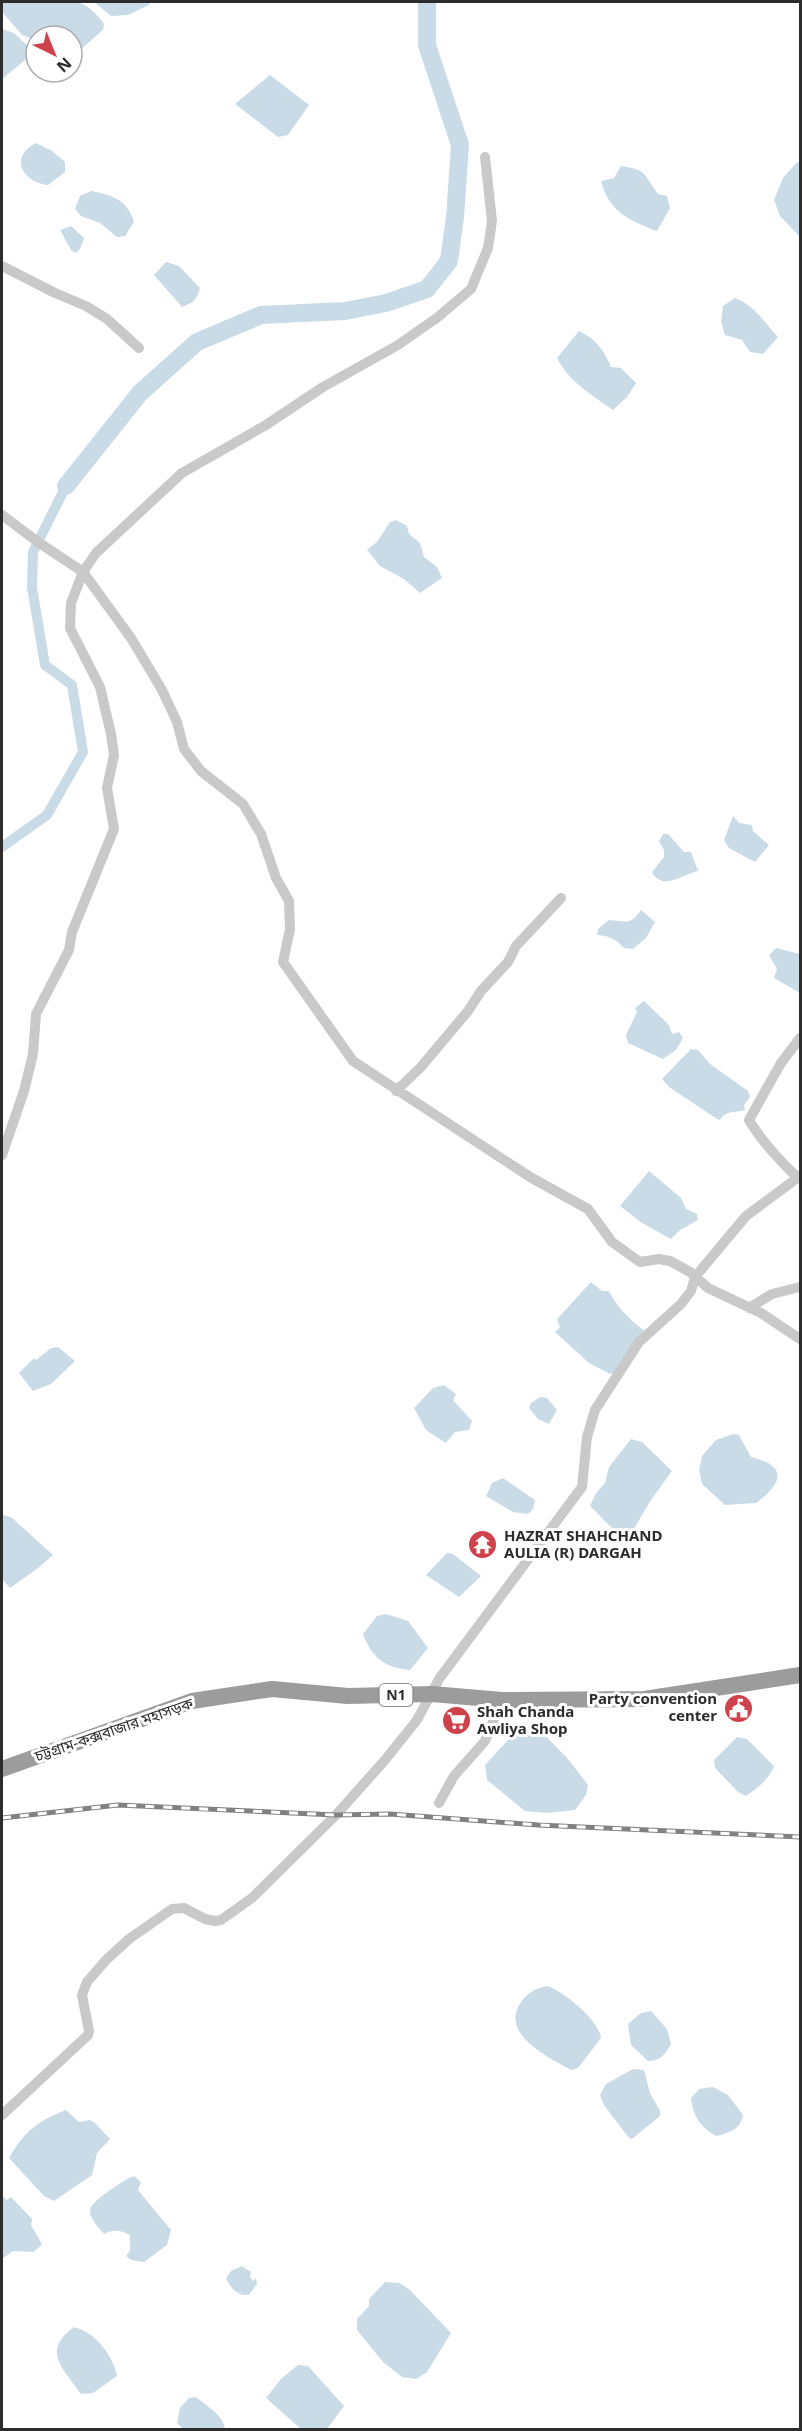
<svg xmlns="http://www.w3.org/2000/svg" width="802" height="2431" viewBox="0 0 802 2431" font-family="'Noto Sans','Noto Sans Bengali',sans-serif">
	<rect width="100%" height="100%" fill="#fff"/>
	<path fill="#c9dbe6" d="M 2,2 C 17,1 67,0 78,2 C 89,6 98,15 104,24 L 103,30 L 72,57 L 72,36 L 36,36 L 36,40 L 22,35 L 3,13 Z
		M 94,2 L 150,2 L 149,5 L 128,15 L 111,16 Z
		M 2,29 L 14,33 L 31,49 L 30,56 L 2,79 Z
		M 270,75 L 309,105 L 288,135 L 278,137 L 235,104 Z
		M 36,143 L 52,151 L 65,162 L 65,172 L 48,185 C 23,182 8,158 36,143 Z
		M 797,162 L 800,163 L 800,237 L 780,216 L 774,200 L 783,178 Z
		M 621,166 C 648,170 643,174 658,194 L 667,196 L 670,208 L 657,231 C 630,221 609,212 601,181 L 614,178 Z
		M 91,191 C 112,195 128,200 134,222 L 125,236 L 117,237 L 100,223 L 81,216 L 75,209 L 80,196 Z
		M 71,226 L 84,238 L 80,249 L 76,253 L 71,250 L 60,230 Z
		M 166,262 L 179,266 L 200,288 C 197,300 193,303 182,307 L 154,275 Z
		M 735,298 C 754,305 764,322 778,337 L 763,354 L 750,352 L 742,340 L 725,335 L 721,322 L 723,306 Z
		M 579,331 C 596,339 604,350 611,367 L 621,368 L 636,383 L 627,397 L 613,410 C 591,394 570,383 557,358 Z
		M 396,520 L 407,526 L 409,534 L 420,543 L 424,557 L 437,567 L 442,578 L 420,593 L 404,579 L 380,566 L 367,550 L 377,542 L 390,522 Z
		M 733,816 L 739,823 L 752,825 L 753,831 L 769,845 L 755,862 L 729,848 L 724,840 Z
		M 663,834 L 668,834 L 684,852 L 691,852 L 698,871 C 682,874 663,892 652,872 L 664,857 L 664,850 L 659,841 Z
		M 641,910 L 655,922 L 646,938 L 633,949 L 624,948 C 617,940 608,935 597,935 L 598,929 L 609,920 C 627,921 630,926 641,910 Z
		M 776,948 L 800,954 L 800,993 L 774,978 L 777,969 L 769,955 Z
		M 644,1001 L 669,1025 L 672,1034 L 679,1032 L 683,1038 L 676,1050 L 663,1059 L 628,1043 L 626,1035 L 637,1012 L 635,1008 Z
		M 691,1049 L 698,1050 L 710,1064 L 748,1091 L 750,1097 L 744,1105 L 745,1110 C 734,1113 726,1110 720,1120 L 717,1119 L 669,1087 L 662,1079 Z
		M 649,1171 L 681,1198 L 686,1209 L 697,1214 L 698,1220 L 680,1230 L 671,1239 L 642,1223 L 620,1206 Z
		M 591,1282 L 602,1291 L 609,1291 C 615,1304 631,1322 644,1330 L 614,1373 L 610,1374 L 589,1363 L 555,1332 L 560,1327 L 557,1319 Z
		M 58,1347 L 75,1361 L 51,1384 L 33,1391 L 19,1373 L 34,1358 L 36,1360 L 51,1348 Z
		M 444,1385 L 456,1394 L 453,1400 L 472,1421 L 469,1430 L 455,1432 L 446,1443 L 426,1430 L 414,1408 L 433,1388 Z
		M 540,1397 L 547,1398 L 557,1410 L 549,1424 L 538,1419 L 529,1408 L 531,1403 Z
		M 733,1434 L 739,1435 L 751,1457 C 788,1466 783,1483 756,1503 L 725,1505 L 702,1484 L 699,1470 L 702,1456 L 716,1440 Z
		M 631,1439 L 642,1442 L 672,1471 L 651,1500 L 629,1537 C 614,1534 601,1516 590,1506 L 596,1493 L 605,1483 L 609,1467 Z
		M 503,1478 L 535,1500 L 533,1509 L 528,1514 L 513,1512 L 486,1496 L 492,1483 Z
		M 3,1515 L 11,1517 L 53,1555 L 38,1568 L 10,1588 L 2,1579 L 2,1517 Z
		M 447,1553 L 453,1554 L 481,1576 L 459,1597 L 426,1575 Z
		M 386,1614 L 408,1621 L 428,1648 L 410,1670 C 385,1668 372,1658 363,1634 L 377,1616 Z
		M 534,1724 L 568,1759 L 588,1785 L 586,1795 L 575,1810 L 548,1813 L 525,1811 L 487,1780 L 485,1765 L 517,1730 Z
		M 737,1737 L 747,1739 L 774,1766 C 770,1779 757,1788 746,1796 L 738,1792 L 715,1768 L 714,1760 Z
		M 548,1986 C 564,1992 599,2020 601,2038 L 578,2068 L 571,2070 C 548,2057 499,2034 521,2002 C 527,1993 537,1987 548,1986 Z
		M 651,2011 L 667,2029 L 671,2044 C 665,2054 661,2061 648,2061 L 631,2045 L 628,2024 L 641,2013 Z
		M 633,2069 L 644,2070 L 650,2093 L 660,2111 L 660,2116 L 632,2139 L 629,2138 L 604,2105 L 600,2095 L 606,2084 Z
		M 713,2087 L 728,2095 L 743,2115 C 741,2129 729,2133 716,2136 C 700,2127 693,2116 691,2098 L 699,2089 Z
		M 66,2110 L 79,2122 L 90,2120 L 95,2123 L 110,2139 L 97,2153 L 92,2175 L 54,2201 L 44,2196 L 9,2158 C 24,2132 37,2121 66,2110 Z
		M 134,2176 L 141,2182 L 138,2190 L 171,2230 L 167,2245 L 144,2262 L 131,2260 L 126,2256 L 130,2251 L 130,2235 C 120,2230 114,2229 104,2234 C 83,2210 86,2208 110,2190 C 118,2185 125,2179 134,2176 Z
		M 2,2196 L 7,2200 L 11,2197 L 32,2219 L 31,2225 L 42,2244 L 34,2252 L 13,2251 L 2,2259 Z
		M 242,2266 L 251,2272 L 250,2277 L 253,2281 L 256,2278 L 257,2284 L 249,2295 C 238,2296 230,2288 226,2278 L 231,2271 Z
		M 385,2282 L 399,2283 L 409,2289 L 451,2333 L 427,2372 L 416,2379 L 402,2377 L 383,2362 L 357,2330 L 357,2319 L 369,2306 L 369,2299 Z
		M 74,2327 C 95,2332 113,2355 117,2376 L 93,2393 L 81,2394 C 63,2368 41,2351 74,2327 Z
		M 298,2365 L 308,2366 L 344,2406 L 327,2429 L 301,2429 L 266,2398 L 281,2379 Z
		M 196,2397 C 207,2406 223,2415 225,2429 L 183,2429 L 177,2423 L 180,2408 L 189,2398 Z"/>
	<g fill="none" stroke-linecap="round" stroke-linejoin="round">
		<path stroke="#c9dbe6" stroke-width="10" d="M 2,847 L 47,815 L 83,752 L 72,685 L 45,665 L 32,588 L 33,552 L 66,486"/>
		<path stroke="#c9dbe6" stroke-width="18" d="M 66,486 L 140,393 L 197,342 L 261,315 L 345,311 L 386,303 L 427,289 L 449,261 L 455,217 L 460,145 L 427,45 L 427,2"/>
		<path stroke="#c9c9c9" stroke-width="10" d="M 2,266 L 55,293 L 86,306 L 107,319 L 139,348
			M 2,515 L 38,542 L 83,572 L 131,638 L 162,690 L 177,722 L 184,749 L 201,771 L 243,804 L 261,834 L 276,878 L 289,901 L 290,929 L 283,962 L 353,1061 L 530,1177 L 588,1209 L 612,1242 L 640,1262 L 659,1259 L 670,1261 L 690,1272 L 708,1288 L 761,1313 L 800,1339
			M 396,1091 L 421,1067 L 468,1011 L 481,991 L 508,962 L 516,946 L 561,898
			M 2,1155 L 24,1091 L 33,1054 L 36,1014 L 69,950 L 72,932 L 114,829 L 107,788 L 114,755 L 111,734 L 100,687 L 70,628 L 71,603 L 83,572 L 96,553 L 182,473 L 266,425 L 323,387 L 398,345 L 438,317 L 471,289 L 488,248 L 492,221 L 485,157
			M 798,1178 C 779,1160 762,1142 749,1120 L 781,1063 L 800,1038
			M 749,1308 L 772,1294 L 800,1287
			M 439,1803 L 454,1776 L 485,1741 L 502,1700
			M 2,2115 L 88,2035 L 89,2031 L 82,1995 L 87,1982 L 106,1960 L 129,1939 L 172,1909 L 184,1908 L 205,1919 L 215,1921 L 221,1920 L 252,1898 L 336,1815 L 385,1760 L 417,1720 L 439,1679 L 582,1487 L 587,1437 L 595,1410 L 639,1342 L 681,1304 L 691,1291 L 695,1277 L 746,1216 L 800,1176"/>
		<path stroke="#9c9c9c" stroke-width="16" d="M 2,1769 L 192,1701 L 272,1689 L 348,1696 L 432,1694 L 502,1700 L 644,1699 L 800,1675"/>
		<defs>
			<path id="rail" d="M 2,1818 L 118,1805 L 336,1815 L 390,1814 L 538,1825 L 800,1837"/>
		</defs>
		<use href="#rail" stroke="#818181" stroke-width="5"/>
		<use href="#rail" stroke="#fff" stroke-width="3" stroke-dasharray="9" stroke-linecap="butt"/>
	</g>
	<defs>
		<symbol id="temple-disc" viewBox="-11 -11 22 22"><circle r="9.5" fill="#d0424b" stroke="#fff"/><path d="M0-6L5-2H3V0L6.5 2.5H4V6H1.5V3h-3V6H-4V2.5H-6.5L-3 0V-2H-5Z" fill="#fff"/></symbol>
		<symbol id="civic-disc" viewBox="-11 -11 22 22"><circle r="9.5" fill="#d0424b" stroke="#fff"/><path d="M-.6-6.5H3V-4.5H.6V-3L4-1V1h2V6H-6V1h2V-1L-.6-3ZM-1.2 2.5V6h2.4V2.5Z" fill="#fff"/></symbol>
		<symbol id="supermarket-disc" viewBox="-11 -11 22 22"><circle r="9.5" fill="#d0424b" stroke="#fff"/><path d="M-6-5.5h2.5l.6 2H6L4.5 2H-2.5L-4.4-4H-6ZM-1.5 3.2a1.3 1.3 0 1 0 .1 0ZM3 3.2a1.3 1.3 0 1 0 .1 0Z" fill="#fff"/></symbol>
	</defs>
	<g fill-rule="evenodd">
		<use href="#temple-disc" x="466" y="1528" width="33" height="33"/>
		<use href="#civic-disc" x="722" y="1692" width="33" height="33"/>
		<use href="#supermarket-disc" x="440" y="1704" width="33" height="33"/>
	</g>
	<g text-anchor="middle" stroke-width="6" stroke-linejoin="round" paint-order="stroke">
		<rect fill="#fff" stroke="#6b6b6b" stroke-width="1.5" x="379.5" y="1684" width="33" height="22" rx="4.5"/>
		<g font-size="14" font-weight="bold" fill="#2c2c2c">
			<text x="396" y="1700">N1</text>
		</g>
		<g font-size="15" font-weight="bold" fill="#2c2c2c" stroke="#fff" text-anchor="start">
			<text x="504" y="1541">HAZRAT SHAHCHAND<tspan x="504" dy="17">AULIA (R) DARGAH</tspan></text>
			<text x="717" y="1704" text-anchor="end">Party convention<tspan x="717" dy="17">center</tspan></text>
			<text x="477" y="1717">Shah Chanda<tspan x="477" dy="17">Awliya Shop</tspan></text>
		</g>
		<g font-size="15" fill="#2c2c2c" stroke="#fff">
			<text transform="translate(114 1730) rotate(-19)" y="5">চট্টগ্রাম-কক্সবাজার মহাসড়ক</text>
		</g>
	</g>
	<rect width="802" height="2431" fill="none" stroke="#2c2c2c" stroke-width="6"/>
	<g transform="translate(54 54) rotate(137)"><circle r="28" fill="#ffffff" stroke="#ababab" stroke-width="1.5"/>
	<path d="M0-4.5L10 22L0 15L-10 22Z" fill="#d0424b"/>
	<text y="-9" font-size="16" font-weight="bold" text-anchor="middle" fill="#2c2c2c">N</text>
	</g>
</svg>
